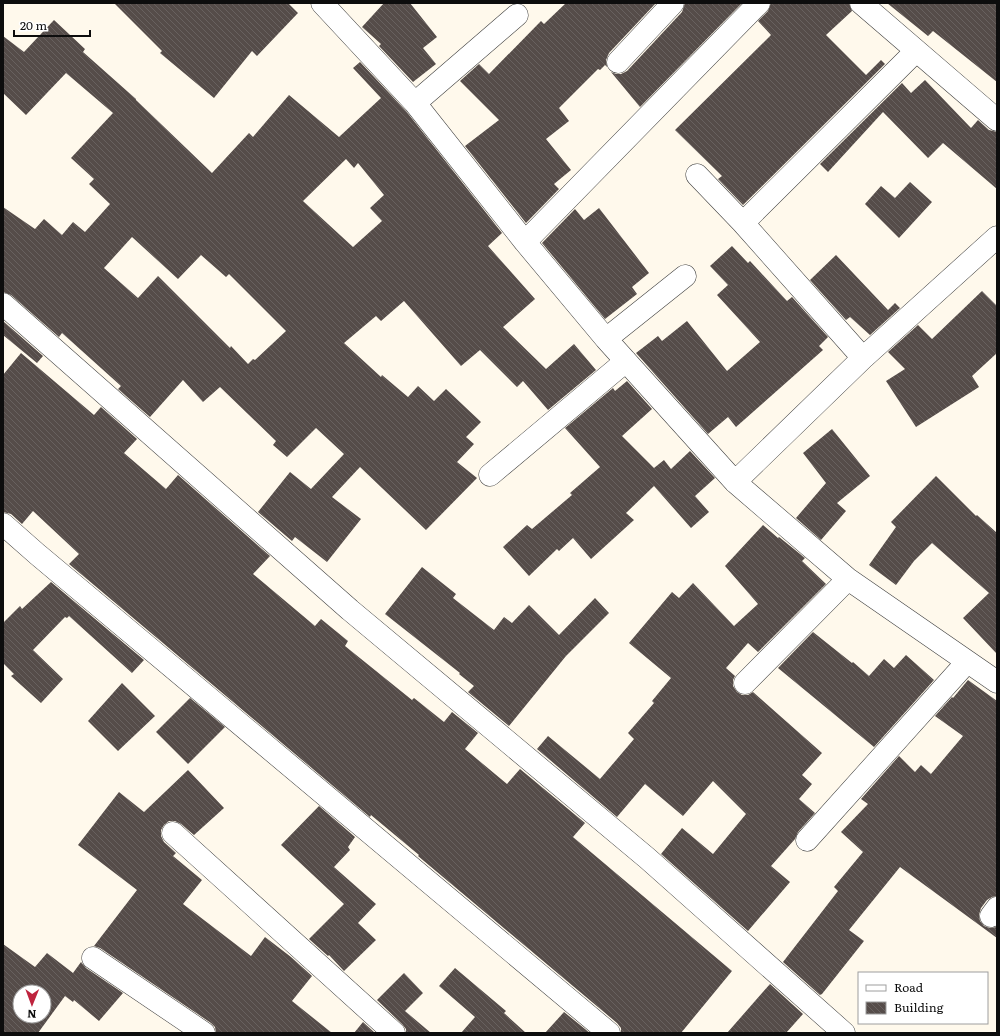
<svg xmlns="http://www.w3.org/2000/svg" width="1000" height="1036" viewBox="0 0 1000 1036" font-family="Literata,serif">
	<defs>
		<pattern id="building-back-hatch" width="6" height="6" patternUnits="userSpaceOnUse"><rect width="6" height="6" fill="#554c49"/><path d="M-1 5l2 2M0 0l6 6M5-1l2 2" fill="none" stroke="#68615f"/></pattern>
	</defs>
	<rect width="100%" height="100%" fill="#fff9ec"/>
	<path fill="url(#building-back-hatch)" fill-rule="evenodd" d="M 114,3 L 288,3 L 298,13 L 257,56 L 252,51 L 214,98 L 160,53 L 162,51 Z
		M 384,3 L 410,3 L 437,37 L 423,48 L 436,64 L 413,82 L 379,46 L 381,44 L 362,27 Z
		M 566,3 L 656,3 L 609,53 L 606,60 L 607,67 L 605,65 L 600,70 L 598,69 L 559,108 L 569,121 L 546,139 L 571,170 L 554,184 L 559,189 L 526,223 L 465,146 L 499,120 L 460,81 L 479,64 L 489,74 L 541,21 L 544,24 Z
		M 685,3 L 742,3 L 640,107 L 611,72 L 616,74 L 621,74 L 627,71 L 682,12 Z
		M 771,3 L 849,3 L 852,11 L 826,35 L 866,75 L 881,60 L 885,64 L 743,205 L 718,179 L 722,176 L 675,130 L 771,35 L 758,21 L 768,11 Z
		M 887,3 L 997,3 L 997,82 L 933,31 L 928,36 Z
		M 54,20 L 85,49 L 83,52 L 136,99 L 136,100 L 212,173 L 249,133 L 253,137 L 289,95 L 339,137 L 381,98 L 353,68 L 360,62 L 406,111 L 502,233 L 488,246 L 535,299 L 503,327 L 546,369 L 574,344 L 596,370 L 548,410 L 523,381 L 517,387 L 480,350 L 461,366 L 404,301 L 381,321 L 376,316 L 344,343 L 381,377 L 382,375 L 408,397 L 418,386 L 434,401 L 446,389 L 481,422 L 466,437 L 474,444 L 457,462 L 477,478 L 426,530 L 360,467 L 332,497 L 361,519 L 327,562 L 295,537 L 292,541 L 258,512 L 290,472 L 311,489 L 344,454 L 316,428 L 287,457 L 273,445 L 276,441 L 220,387 L 203,402 L 183,380 L 150,417 L 118,389 L 121,386 L 62,333 L 59,337 L 11,295 L 3,292 L 3,207 L 35,229 L 44,219 L 62,235 L 73,222 L 85,232 L 110,204 L 89,184 L 94,179 L 71,158 L 113,113 L 66,73 L 26,115 L 3,93 L 3,36 L 24,52 ZM 346,159 L 354,168 L 358,163 L 384,195 L 370,208 L 382,221 L 353,247 L 303,201 ZM 132,237 L 178,279 L 201,255 L 226,277 L 229,274 L 286,331 L 255,360 L 253,359 L 248,364 L 231,346 L 230,348 L 158,276 L 138,298 L 104,268 Z
		M 925,80 L 971,128 L 978,120 L 989,130 L 997,132 L 997,189 L 943,143 L 928,158 L 883,112 L 828,172 L 820,164 L 902,83 L 911,93 Z
		M 910,182 L 932,202 L 899,238 L 865,204 L 881,186 L 895,198 Z
		M 599,208 L 649,273 L 632,287 L 637,294 L 605,319 L 542,243 L 575,209 L 584,220 Z
		M 732,246 L 748,263 L 750,261 L 787,301 L 792,297 L 828,337 L 819,346 L 823,350 L 736,427 L 728,417 L 708,434 L 636,353 L 658,336 L 662,341 L 687,321 L 727,371 L 760,342 L 717,295 L 728,285 L 710,266 Z
		M 836,255 L 888,310 L 895,303 L 900,308 L 870,335 L 850,317 L 846,320 L 810,280 Z
		M 982,291 L 997,306 L 997,353 L 972,376 L 979,387 L 916,427 L 886,381 L 905,369 L 888,352 L 918,325 L 932,339 Z
		M 3,321 L 43,356 L 37,363 L 3,335 Z
		M 21,353 L 94,415 L 101,407 L 137,439 L 124,453 L 166,489 L 178,475 L 270,556 L 253,574 L 315,626 L 321,619 L 348,641 L 345,646 L 412,700 L 414,698 L 444,722 L 452,712 L 478,733 L 465,749 L 507,784 L 520,769 L 585,823 L 573,837 L 732,971 L 681,1033 L 621,1033 L 621,1028 L 617,1023 L 418,856 L 419,855 L 371,815 L 370,817 L 69,564 L 79,554 L 33,511 L 22,524 L 11,514 L 3,512 L 3,375 Z
		M 627,381 L 652,409 L 622,436 L 654,468 L 664,460 L 671,469 L 690,451 L 715,478 L 695,496 L 709,512 L 691,528 L 654,486 L 626,513 L 634,520 L 591,559 L 573,538 L 559,551 L 557,549 L 529,576 L 503,547 L 527,525 L 532,529 L 572,495 L 570,493 L 600,467 L 565,428 L 613,388 L 615,391 Z
		M 832,429 L 870,476 L 837,503 L 846,511 L 821,540 L 796,518 L 826,483 L 803,453 Z
		M 936,476 L 976,516 L 977,515 L 997,533 L 997,654 L 963,618 L 989,593 L 932,543 L 914,561 L 896,585 L 869,565 L 896,527 L 891,522 Z
		M 763,525 L 778,538 L 779,537 L 805,558 L 802,561 L 826,584 L 758,652 L 748,643 L 726,668 L 735,676 L 733,680 L 733,686 L 737,692 L 742,695 L 748,695 L 753,692 L 822,753 L 802,775 L 812,784 L 799,799 L 815,813 L 798,832 L 795,839 L 771,866 L 790,882 L 748,931 L 661,854 L 682,828 L 713,854 L 746,814 L 713,781 L 683,816 L 645,784 L 617,817 L 537,749 L 548,736 L 600,779 L 634,739 L 628,733 L 654,703 L 652,701 L 671,678 L 629,643 L 672,592 L 679,598 L 693,583 L 734,626 L 758,604 L 725,566 Z
		M 422,567 L 456,594 L 453,598 L 494,630 L 504,617 L 512,623 L 529,605 L 559,635 L 595,598 L 609,613 L 566,656 L 509,726 L 468,692 L 474,686 L 459,674 L 460,673 L 385,614 Z
		M 51,582 L 144,660 L 132,673 L 69,616 L 67,618 L 65,617 L 33,650 L 63,679 L 41,703 L 11,676 L 14,674 L 3,663 L 3,623 L 20,606 L 22,609 Z
		M 813,632 L 852,663 L 853,662 L 869,676 L 884,659 L 894,668 L 906,655 L 934,680 L 874,747 L 778,668 Z
		M 968,680 L 997,701 L 997,896 L 992,897 L 987,900 L 981,908 L 979,915 L 980,921 L 984,926 L 990,928 L 997,927 L 997,938 L 900,867 L 849,930 L 864,941 L 822,994 L 820,995 L 783,962 L 838,891 L 834,887 L 863,852 L 841,832 L 868,804 L 861,799 L 899,756 L 915,772 L 921,765 L 931,774 L 963,736 L 935,716 L 952,697 L 953,698 Z
		M 122,683 L 155,716 L 118,751 L 88,721 Z
		M 190,698 L 225,727 L 188,764 L 156,732 Z
		M 188,770 L 224,808 L 194,835 L 181,824 L 175,821 L 169,821 L 164,825 L 161,830 L 161,836 L 164,842 L 176,853 L 173,856 L 202,880 L 183,904 L 251,956 L 265,937 L 291,957 L 312,976 L 292,1001 L 332,1033 L 216,1033 L 215,1027 L 211,1023 L 100,948 L 94,946 L 137,890 L 78,845 L 119,792 L 144,812 Z
		M 319,806 L 355,837 L 348,847 L 350,850 L 334,867 L 376,904 L 358,923 L 376,940 L 344,971 L 329,955 L 328,956 L 309,939 L 344,904 L 281,845 Z
		M 3,944 L 35,967 L 47,953 L 73,973 L 81,962 L 86,968 L 123,993 L 99,1021 L 74,1000 L 73,1002 L 65,996 L 38,1033 L 3,1033 ZM 20,992 L 44,992 L 44,1016 L 20,1016 Z
		M 455,968 L 506,1011 L 504,1013 L 526,1033 L 461,1033 L 475,1017 L 439,986 Z
		M 404,973 L 423,993 L 405,1011 L 431,1033 L 406,1033 L 406,1029 L 402,1024 L 377,1000 Z
		M 770,984 L 803,1014 L 786,1033 L 727,1033 Z
		M 564,1012 L 590,1033 L 545,1033 Z
		M 363,1022 L 375,1033 L 354,1033 Z"/>
	<g fill="none" stroke-linecap="round" stroke-linejoin="round">
		<defs>
			<path id="street" d="M 322,3 L 415,103 L 525,242 L 606,339 L 735,482 L 848,579 L 997,682
				M 861,3 L 997,120
				M 618,62 L 673,3
				M 415,103 L 517,15
				M 697,175 L 743,223 L 863,358
				M 743,223 L 916,51
				M 525,242 L 759,3
				M 3,304 L 350,610 L 647,858 L 844,1033
				M 606,339 L 685,276
				M 490,475 L 626,361
				M 735,482 L 863,358 L 997,237
				M 3,524 L 37,554 L 609,1033
				M 745,683 L 848,579
				M 173,833 L 394,1033
				M 807,840 L 967,662
				M 991,916 L 997,908
				M 93,958 L 204,1033"/>
		</defs>
		<use href="#street" stroke="#404040" stroke-width="23"/>
		<use href="#street" stroke="#fff" stroke-width="22"/>
	</g>
	<rect width="1000" height="1036" fill="none" stroke="#0d0d0d" stroke-width="8"/>
	<rect x="858" y="972" width="130" height="52" fill="#ffffff" stroke="#9e9e9e"/>
	<rect x="866" y="985" width="20" height="6" fill="#ffffff" stroke="#9e9e9e"/>
	<text x="894" y="992" font-size="12" fill="#0d0d0d">Road</text>
	<rect x="866" y="1002" width="20" height="12" fill="url(#building-back-hatch)" stroke="#9e9e9e"/>
	<text x="894" y="1012" font-size="12" fill="#0d0d0d">Building</text>
	<g transform="translate(32 1004) rotate(181)"><circle r="19" fill="#ffffff" stroke="#9e9e9e"/>
	<path d="M0-3L7 15L0 10L-7 15Z" fill="#be233d"/>
	<text y="-6" font-size="11" font-weight="bold" text-anchor="middle" fill="#0d0d0d">N</text>
	</g>
	<path d="M14 30v6h76v-6" fill="none" stroke="#0d0d0d" stroke-width="2"/>
	<text x="20" y="30" font-size="12" fill="#0d0d0d" stroke="#ffffff" stroke-width="3" paint-order="stroke">20 m</text>
</svg>
